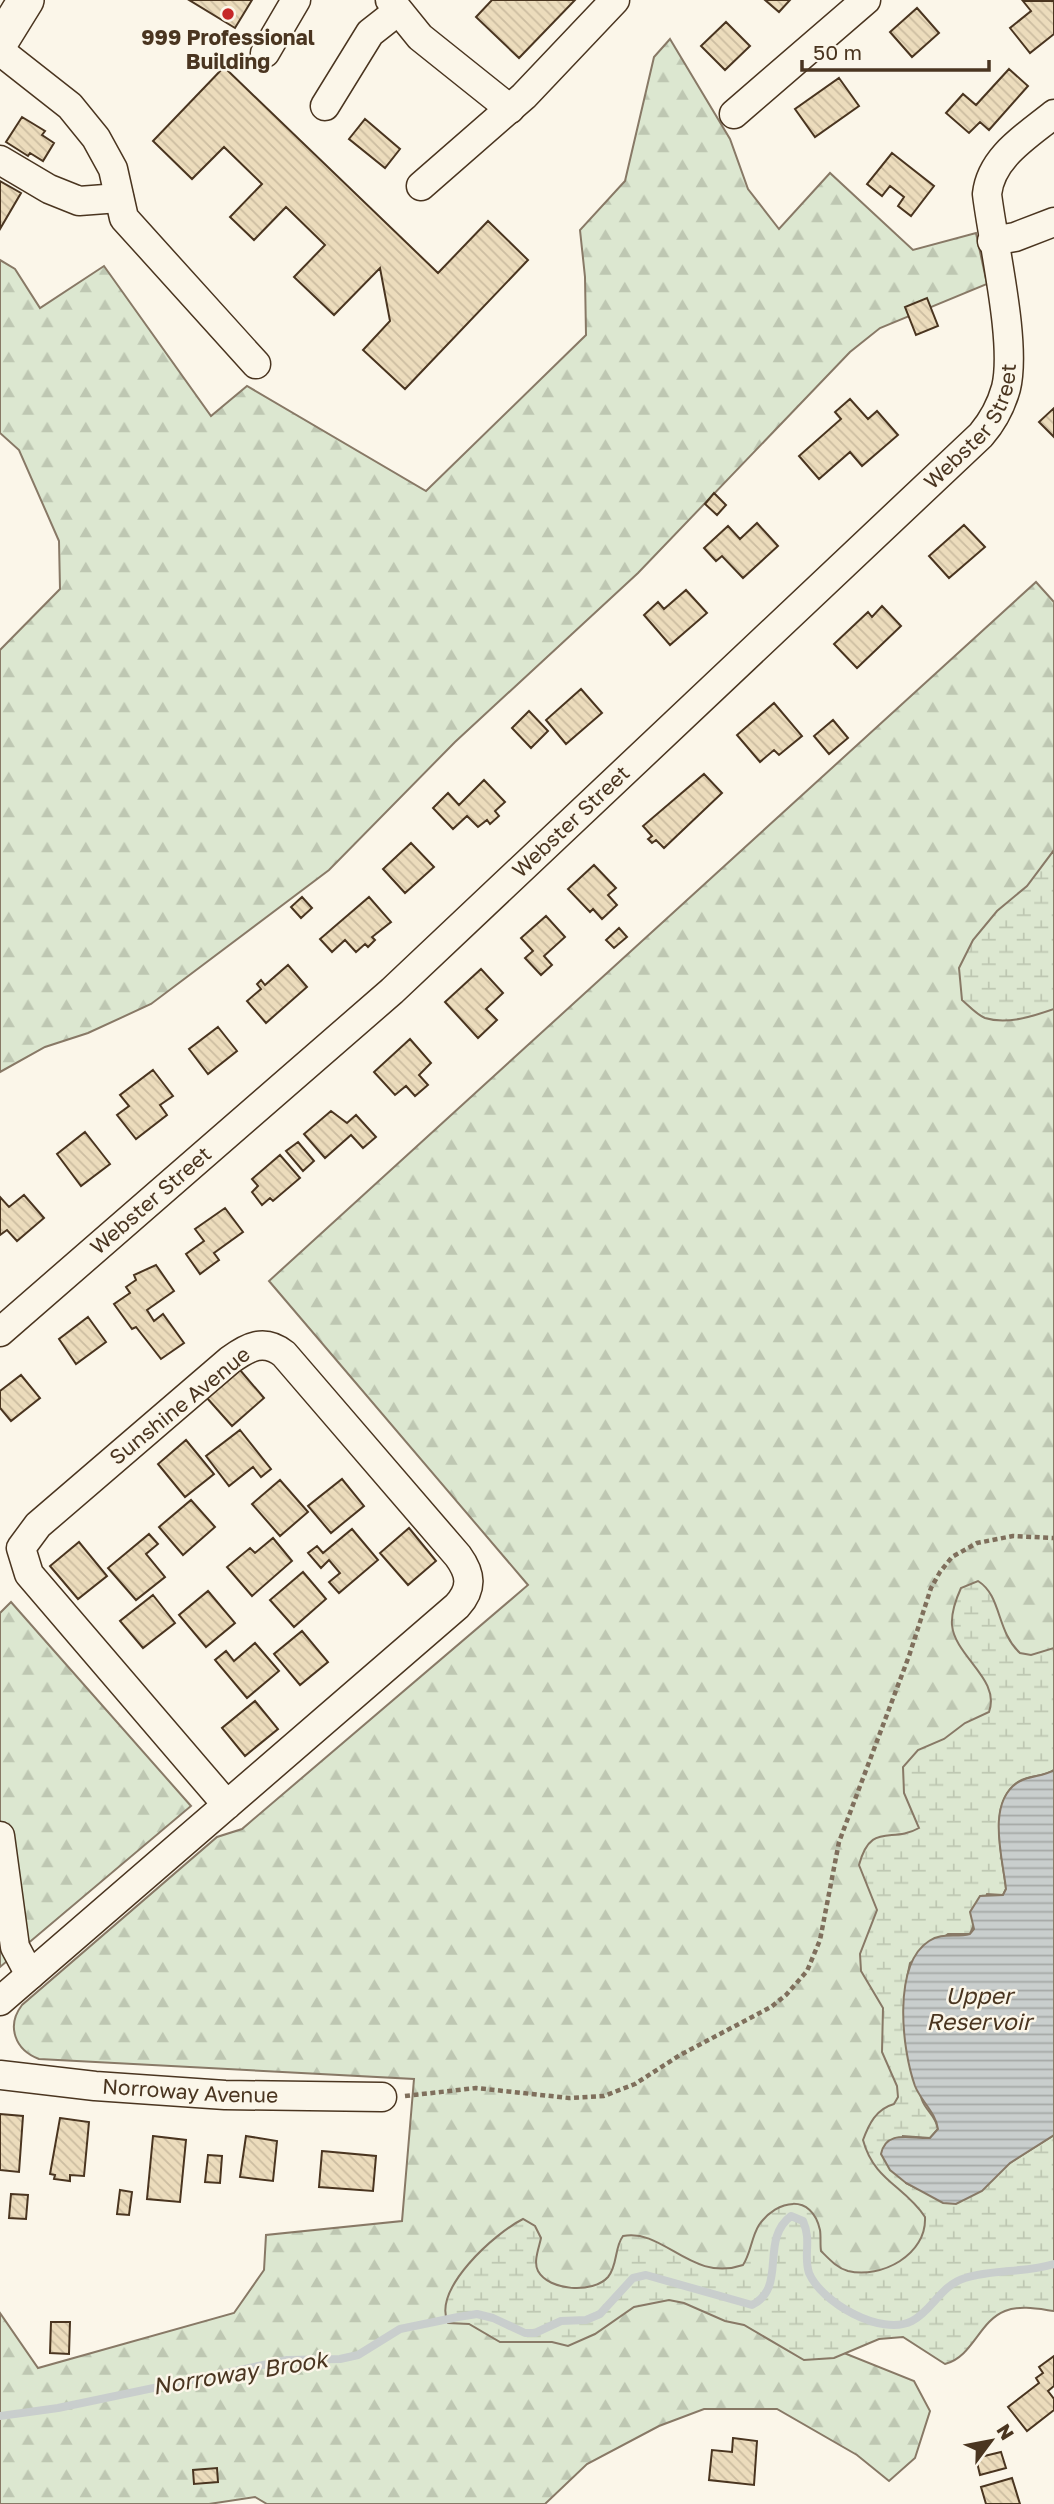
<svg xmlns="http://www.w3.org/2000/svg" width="1054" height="2504" viewBox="0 0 1054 2504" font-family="'Golos Text',sans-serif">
	<defs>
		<pattern id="forest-firs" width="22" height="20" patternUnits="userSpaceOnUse" patternTransform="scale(1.75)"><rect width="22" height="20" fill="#dce7d0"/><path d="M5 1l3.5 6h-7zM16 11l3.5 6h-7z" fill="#bec7b2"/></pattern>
		<pattern id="wetland-marsh" width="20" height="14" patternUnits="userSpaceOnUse" patternTransform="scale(1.75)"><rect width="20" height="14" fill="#dce7d0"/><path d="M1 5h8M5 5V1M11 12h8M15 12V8" fill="none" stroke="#bec7b2"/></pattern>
		<pattern id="water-rules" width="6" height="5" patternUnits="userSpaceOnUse" patternTransform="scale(1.75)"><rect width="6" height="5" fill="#c9cecd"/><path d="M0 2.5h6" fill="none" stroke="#a5a8a6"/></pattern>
		<pattern id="building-back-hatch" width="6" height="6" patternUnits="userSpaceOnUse" patternTransform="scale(1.75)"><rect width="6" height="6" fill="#ecdcbc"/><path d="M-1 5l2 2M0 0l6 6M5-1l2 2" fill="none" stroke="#ccbda1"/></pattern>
	</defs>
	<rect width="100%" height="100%" fill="#fbf6e9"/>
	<path fill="url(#forest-firs)" stroke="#887966" stroke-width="2" d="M 670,39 L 730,139 L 748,189 L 779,229 L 830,173 L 913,250 L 976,233 L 987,284 L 880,328 L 850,352 L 638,573 L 455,742 L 329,870 L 151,1004 L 88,1033 L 45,1047 L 0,1072 L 0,650 L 60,589 L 59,541 L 19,450 L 0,433 L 0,260 L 15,269 L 40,308 L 104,266 L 211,416 L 247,386 L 426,491 L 586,335 L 585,277 L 580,230 L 625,181 L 654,57 Z
		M 1036,582 L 1054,602 L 1054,1662 L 991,1683 L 995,1711 L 939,2227 L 896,2286 L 754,2317 L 914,2381 L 930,2411 L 915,2458 L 889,2481 L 857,2455 L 777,2409 L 704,2409 L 659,2426 L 587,2464 L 545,2504 L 267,2504 L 255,2497 L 209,2504 L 0,2504 L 0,2313 L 38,2368 L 234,2313 L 264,2270 L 266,2235 L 402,2221 L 414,2079 L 39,2059 C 15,2050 6,2026 22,2005 L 217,1837 L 242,1829 L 528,1585 L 269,1281 Z
		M 11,1602 L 191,1806 L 0,1967 L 0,1613 Z"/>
	<path fill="url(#wetland-marsh)" stroke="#887966" stroke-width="2" d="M 1054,850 L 1054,1009 C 1034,1016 1007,1025 985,1018 C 977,1015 969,1006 962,1000 L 959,968 L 973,940 L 997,911 L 1027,886 Z
		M 978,1581 C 1002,1596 996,1631 1020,1653 L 1031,1655 L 1054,1648 L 1054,1770 C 1042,1778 1024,1775 1014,1785 C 988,1809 1003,1859 1006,1889 L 1003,1895 L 987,1894 L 970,1934 L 948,1934 L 910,1963 C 899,2010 906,2055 922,2100 C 926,2111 936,2116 938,2129 L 930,2138 L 903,2136 L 906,2183 L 918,2189 L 1010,2163 L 1054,2135 L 1054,2311 C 1039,2309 1020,2305 1005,2311 C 979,2321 973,2357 945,2364 L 903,2337 L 879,2339 L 834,2358 L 804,2360 L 744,2325 L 725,2321 L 684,2303 L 669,2300 L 634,2307 L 595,2334 L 568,2346 L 552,2342 L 500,2342 L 469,2324 L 448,2323 C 432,2289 495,2233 523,2219 L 535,2226 L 541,2238 C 539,2248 533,2262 538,2271 C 549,2291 593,2294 608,2277 C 618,2265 614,2248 623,2236 C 664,2228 691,2283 743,2265 C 751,2253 751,2238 759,2225 C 777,2199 812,2193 820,2230 C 821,2236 820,2244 821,2251 C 829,2259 837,2268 848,2271 C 881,2279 927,2255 925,2217 C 905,2186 874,2181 863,2140 C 869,2124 876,2109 894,2104 L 898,2097 L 897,2086 L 882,2052 L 883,2008 L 861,1971 L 860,1954 L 877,1910 L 859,1865 C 871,1821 891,1844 919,1828 L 904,1793 L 903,1767 L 918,1750 L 944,1739 L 965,1723 L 989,1712 C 1001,1679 955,1657 952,1625 C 951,1612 956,1599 961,1588 Z"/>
	<path fill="url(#water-rules)" stroke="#887966" stroke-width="2" d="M 1054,1770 L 1054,2135 L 1010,2163 L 982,2191 L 956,2204 L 943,2203 L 906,2183 L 890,2170 L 881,2154 C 886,2129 912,2139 930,2138 L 938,2129 C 936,2113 921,2101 915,2086 C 902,2050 892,1965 929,1941 C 942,1932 956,1938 970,1934 L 974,1929 L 970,1912 L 980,1896 L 1003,1895 L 1006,1889 C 1003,1859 986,1804 1017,1783 C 1028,1775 1043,1777 1054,1770 Z"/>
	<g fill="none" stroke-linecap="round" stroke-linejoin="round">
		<path stroke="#c9cecd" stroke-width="8" d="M 0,2416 L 58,2408 L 287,2360 L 340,2359 L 358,2355 L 400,2329 L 458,2317 L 477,2314 L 493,2318 L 525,2333 L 535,2333 L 561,2321 L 586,2320 L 600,2314 L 633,2278 L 646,2275 L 752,2305 C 788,2287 759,2240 791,2216 L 803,2221 C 812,2241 803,2255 809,2273 C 821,2302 881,2337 912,2321 C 932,2311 941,2285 965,2278 C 993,2269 1025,2273 1054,2264"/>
	</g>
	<path fill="url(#building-back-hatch)" stroke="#4a3520" stroke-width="2" d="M 189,0 L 252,0 L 235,28 Z
		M 492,0 L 575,0 L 519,58 L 476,17 Z
		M 765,0 L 790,0 L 779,12 Z
		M 1023,1 L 1054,1 L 1054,34 L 1030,53 L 1010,28 L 1031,11 Z
		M 917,8 L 939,33 L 912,57 L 890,32 Z
		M 726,22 L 750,46 L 725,70 L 701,46 Z
		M 224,67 L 438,273 L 488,221 L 528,260 L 405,389 L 363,350 L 390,321 L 380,268 L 334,315 L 294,277 L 325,245 L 286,207 L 254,240 L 230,217 L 262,184 L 224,147 L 192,179 L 153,141 Z
		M 1009,69 L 1028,86 L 989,130 L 980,122 L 969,133 L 946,113 L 963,94 L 976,105 Z
		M 839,78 L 859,106 L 815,137 L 795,109 Z
		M 22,117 L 45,131 L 42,135 L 54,143 L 43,161 L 30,153 L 28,156 L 6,142 Z
		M 365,119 L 400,149 L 385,168 L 349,139 Z
		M 892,153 L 934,186 L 911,216 L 898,206 L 904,197 L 890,186 L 882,196 L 867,184 Z
		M 0,181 L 21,193 L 0,229 Z
		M 927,298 L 938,326 L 916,335 L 905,307 Z
		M 850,399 L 868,419 L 877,411 L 898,435 L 862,466 L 850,452 L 819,479 L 799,456 L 841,419 L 835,412 Z
		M 1054,408 L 1054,437 L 1039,422 Z
		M 714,493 L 726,505 L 717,515 L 705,504 Z
		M 757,523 L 778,546 L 743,578 L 722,556 L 716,561 L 704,548 L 728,526 L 740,539 Z
		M 964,525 L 985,547 L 949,578 L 929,556 Z
		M 686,590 L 707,613 L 670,645 L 644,615 L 658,602 L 664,609 Z
		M 882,606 L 901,626 L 857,668 L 834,644 L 868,612 L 872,617 Z
		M 581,689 L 602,713 L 566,744 L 546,720 Z
		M 774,703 L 802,736 L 779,755 L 774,750 L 760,762 L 737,735 Z
		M 529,711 L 548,731 L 531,748 L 512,728 Z
		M 833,720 L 848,738 L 829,754 L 814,736 Z
		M 704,774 L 722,793 L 664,848 L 656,840 L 652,843 L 648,839 L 652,836 L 643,826 Z
		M 484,780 L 505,802 L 495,811 L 499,816 L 490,824 L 487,820 L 478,827 L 467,816 L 453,829 L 433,808 L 448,793 L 459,805 Z
		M 411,843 L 434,867 L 405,893 L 383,869 Z
		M 594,865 L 616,888 L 608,895 L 617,905 L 602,919 L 593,909 L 590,912 L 568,889 Z
		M 302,897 L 312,908 L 301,918 L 291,907 Z
		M 369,897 L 391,922 L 372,937 L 375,940 L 368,947 L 365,944 L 356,952 L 345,940 L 332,952 L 320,939 Z
		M 546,916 L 565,937 L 544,956 L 552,965 L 541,975 L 525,958 L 533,951 L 521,938 Z
		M 619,928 L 627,937 L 614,948 L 606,940 Z
		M 288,965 L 307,987 L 266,1023 L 247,1001 L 261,989 L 257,984 L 261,980 L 265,985 Z
		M 481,969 L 503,993 L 486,1009 L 497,1020 L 478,1038 L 445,1002 Z
		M 218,1027 L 237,1051 L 208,1074 L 189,1049 Z
		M 410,1039 L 431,1063 L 419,1075 L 428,1085 L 415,1096 L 406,1086 L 395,1095 L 374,1072 Z
		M 153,1070 L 173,1096 L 160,1105 L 167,1115 L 136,1139 L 117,1115 L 129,1106 L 120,1095 Z
		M 331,1111 L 347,1123 L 356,1115 L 376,1137 L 363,1148 L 351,1135 L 325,1158 L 304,1134 Z
		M 85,1132 L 110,1164 L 81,1186 L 57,1154 Z
		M 298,1142 L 314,1161 L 303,1171 L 286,1151 Z
		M 280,1155 L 300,1178 L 273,1201 L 270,1198 L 262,1205 L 252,1192 L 258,1186 L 252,1179 Z
		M 24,1195 L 44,1218 L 17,1241 L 7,1230 L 0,1235 L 0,1197 L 9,1207 Z
		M 225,1208 L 243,1232 L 214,1253 L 219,1260 L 200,1274 L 186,1254 L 204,1241 L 195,1229 Z
		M 156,1265 L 174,1291 L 147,1310 L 154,1321 L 163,1314 L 184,1343 L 161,1359 L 136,1327 L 132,1329 L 114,1304 L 130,1293 L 126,1287 L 136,1280 L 134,1275 Z
		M 88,1317 L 106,1342 L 76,1364 L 59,1339 Z
		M 240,1370 L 264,1398 L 232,1426 L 207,1398 Z
		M 21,1375 L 40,1398 L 11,1421 L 0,1408 L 0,1391 Z
		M 240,1430 L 271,1469 L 261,1477 L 253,1467 L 229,1486 L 206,1456 Z
		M 186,1440 L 214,1474 L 185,1497 L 158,1464 Z
		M 342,1479 L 364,1506 L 331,1533 L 308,1506 Z
		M 280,1480 L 308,1512 L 280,1536 L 252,1504 Z
		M 191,1500 L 215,1527 L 183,1555 L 159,1527 Z
		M 409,1528 L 436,1561 L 408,1585 L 380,1553 Z
		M 352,1529 L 378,1560 L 339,1593 L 329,1582 L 340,1573 L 329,1560 L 321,1568 L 308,1553 L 317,1546 L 323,1553 Z
		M 149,1534 L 158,1544 L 146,1554 L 165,1577 L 136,1600 L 108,1568 Z
		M 273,1538 L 292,1561 L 252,1596 L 227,1567 L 250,1548 L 255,1553 Z
		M 79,1542 L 107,1576 L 78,1599 L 50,1566 Z
		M 303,1572 L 326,1599 L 294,1627 L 270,1600 Z
		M 208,1591 L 235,1623 L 206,1647 L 179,1615 Z
		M 153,1595 L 175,1623 L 143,1648 L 120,1621 Z
		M 302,1631 L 328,1662 L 300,1685 L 274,1654 Z
		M 255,1643 L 279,1671 L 247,1698 L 215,1660 L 226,1651 L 234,1661 Z
		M 255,1701 L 278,1729 L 245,1756 L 222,1728 Z
		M 0,2114 L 23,2116 L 19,2172 L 0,2170 Z
		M 60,2118 L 89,2122 L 84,2176 L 70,2175 L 70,2181 L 54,2179 L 55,2175 L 50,2174 Z
		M 153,2136 L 186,2140 L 180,2202 L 147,2199 Z
		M 246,2136 L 277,2141 L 273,2181 L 240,2177 Z
		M 322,2151 L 376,2156 L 373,2191 L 319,2187 Z
		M 208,2155 L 222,2156 L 220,2183 L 205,2182 Z
		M 120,2190 L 132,2192 L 129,2215 L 117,2214 Z
		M 11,2194 L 28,2195 L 26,2219 L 9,2218 Z
		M 51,2322 L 70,2322 L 69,2354 L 50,2353 Z
		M 1054,2356 L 1054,2386 L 1048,2391 L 1054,2399 L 1054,2410 L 1027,2431 L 1008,2407 L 1039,2383 L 1036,2378 L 1043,2373 L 1039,2367 Z
		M 733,2438 L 757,2441 L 754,2485 L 709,2480 L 712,2450 L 732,2452 Z
		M 1001,2452 L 1006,2468 L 980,2475 L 976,2458 Z
		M 217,2468 L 218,2482 L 194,2484 L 193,2470 Z
		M 1012,2478 L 1020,2504 L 986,2504 L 981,2487 Z"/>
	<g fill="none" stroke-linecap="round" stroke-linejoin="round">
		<defs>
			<g id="minor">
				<path d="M 390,0 L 420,37 L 510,109"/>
				<path d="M 0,51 L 70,106 L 96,138 L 113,169 L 124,218 L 256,364"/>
				<path d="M 265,53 L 296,0"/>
				<path d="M 325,106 L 370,33 L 398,11"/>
				<path d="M 734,114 L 866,0"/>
				<path d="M 0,160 L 49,189 L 79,201 L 119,198"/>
				<path d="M 421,186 L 524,96 L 615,0"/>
				<path d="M 992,241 L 1015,237 L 1054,222"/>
				<path id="s1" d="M 0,1332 L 392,991 L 981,435 C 993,421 1001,406 1006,388 C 1017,343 993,244 987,194 C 991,157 1027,136 1054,114"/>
				<path d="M 0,1836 L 15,1947 L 30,1975"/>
				<path d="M 0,2001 L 457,1606 C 473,1588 471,1574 458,1556 L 284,1354 C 264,1338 248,1347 230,1360 L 38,1525 L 21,1548 L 29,1574 L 227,1805"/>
				<path id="s2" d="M 0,2075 L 95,2086 L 225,2095 L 382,2097"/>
			</g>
			<path id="major" d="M 0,42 L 26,0"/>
		</defs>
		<use href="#minor" stroke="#4a3520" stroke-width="31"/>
		<use href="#major" stroke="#4a3520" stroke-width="38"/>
		<path stroke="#7f6f5c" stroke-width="4.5" stroke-dasharray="5 3.5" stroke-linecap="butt" d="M 405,2096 L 476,2088 L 569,2098 L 604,2096 L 635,2084 L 680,2055 L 771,2007 L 786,1995 L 807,1971 L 820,1940 L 839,1842 L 909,1656 L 931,1588 L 940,1572 L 952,1557 L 977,1543 L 1013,1536 L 1054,1538"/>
		<use href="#minor" stroke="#fbf6e9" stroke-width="28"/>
		<use href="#major" stroke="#fbf6e9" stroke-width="35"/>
	</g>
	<circle fill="#c62828" stroke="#fbf6e9" stroke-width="2.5" cx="228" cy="14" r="7"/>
	<g text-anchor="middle" stroke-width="5" stroke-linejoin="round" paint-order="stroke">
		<g font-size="21" font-weight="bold" fill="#4a3520" stroke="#fbf6e9">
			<text x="228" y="45">999 Professional<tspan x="228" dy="24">Building</tspan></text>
		</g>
		<g font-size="21" fill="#4a3520" stroke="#fbf6e9">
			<text dy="7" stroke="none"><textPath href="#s1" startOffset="1332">Webster Street</textPath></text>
			<text dy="7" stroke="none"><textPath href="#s1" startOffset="766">Webster Street</textPath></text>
			<text dy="7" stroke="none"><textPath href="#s1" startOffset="200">Webster Street</textPath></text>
			<text transform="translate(180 1406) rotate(-39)" y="7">Sunshine Avenue</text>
			<text dy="7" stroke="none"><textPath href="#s2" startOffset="191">Norroway Avenue</textPath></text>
		</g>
		<g font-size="23" font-style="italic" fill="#4a3520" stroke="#fbf6e9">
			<text x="979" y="2004">Upper<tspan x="979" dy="26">Reservoir</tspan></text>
			<text transform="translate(240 2373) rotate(-9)" y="8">Norroway Brook</text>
		</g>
	</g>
	<g transform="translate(991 2441) rotate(58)" stroke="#fbf6e9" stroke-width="5" paint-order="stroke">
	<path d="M0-5L12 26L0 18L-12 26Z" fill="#4a3520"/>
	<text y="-10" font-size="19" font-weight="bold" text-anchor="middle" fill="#4a3520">N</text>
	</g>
	<path d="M802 60v10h187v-10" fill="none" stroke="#4a3520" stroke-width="3.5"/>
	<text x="813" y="60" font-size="21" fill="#4a3520" stroke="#fbf6e9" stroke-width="5" paint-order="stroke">50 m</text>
</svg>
